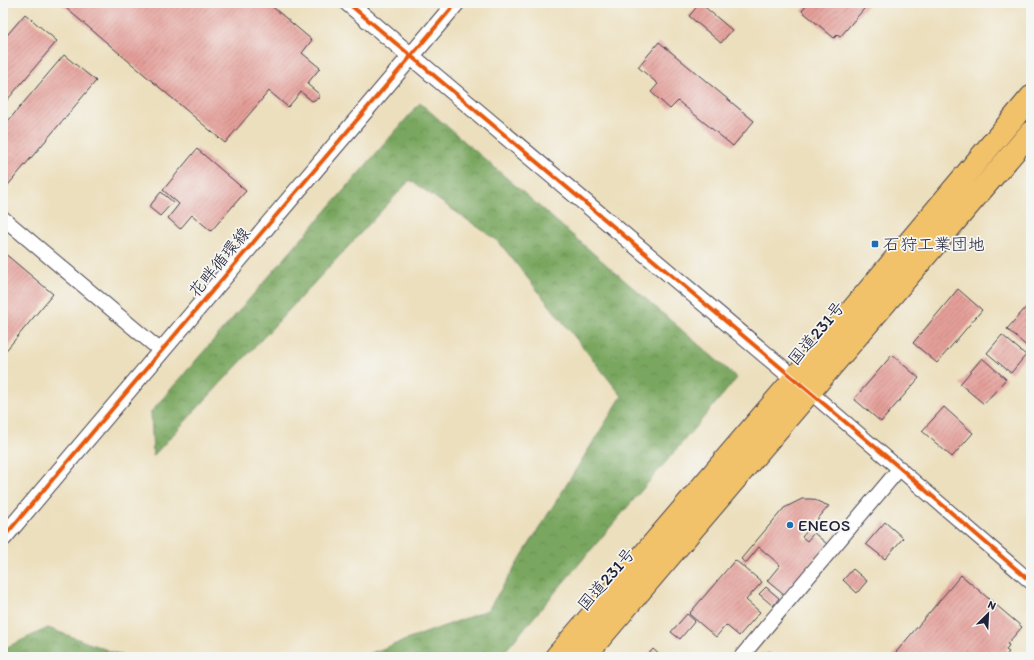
<svg xmlns="http://www.w3.org/2000/svg" width="1034" height="660" viewBox="0 0 1034 660" font-family="Itim,'Klee One',sans-serif">
	<defs>
		<pattern id="forest-crowns" width="20" height="18" patternUnits="userSpaceOnUse"><rect width="20" height="18" fill="#7aa760"/><path d="M2 6a3 3 0 1 1 6 0M12 15a3 3 0 1 1 6 0" fill="none" stroke="#648850"/></pattern>
		<pattern id="building-hatch" width="6" height="6" patternUnits="userSpaceOnUse"><rect width="6" height="6" fill="#e59f99"/><path d="M-1 1l2-2M0 6l6-6M5 7l2-2" fill="none" stroke="#b9817e"/></pattern>
	</defs>
	<rect width="100%" height="100%" fill="#f6f6f2"/>
	<filter id="ink" filterUnits="userSpaceOnUse"><feTurbulence type="fractalNoise" baseFrequency=".025" numOctaves="2"/><feDisplacementMap in="SourceGraphic" scale="8" xChannelSelector="R" yChannelSelector="G"/><feConvolveMatrix kernelMatrix="1 2 1 2 8 2 1 2 1" color-interpolation-filters="sRGB"/></filter>
	<filter id="wash" filterUnits="userSpaceOnUse"><feTurbulence type="fractalNoise" baseFrequency=".012" numOctaves="4" result="noise"/><feDisplacementMap in="SourceGraphic" scale="16" xChannelSelector="R" yChannelSelector="G"/><feGaussianBlur stdDeviation="0.9" result="paint"/><feColorMatrix in="noise" values="0 0 0 0 0 0 0 0 0 0 0 0 0 0 0 0 0 1.4 0 .05"/><feComposite in="paint" operator="in"/></filter>
	<g filter="url(#wash)">
		<rect width="100%" height="100%" fill="#ecdfbd"/>
		<path fill="url(#forest-crowns)" stroke="#4e644e" d="M 420,103 L 737,378 L 500,657 L 360,657 L 488,610 L 622,396 L 498,241 L 410,180 L 153,456 L 151,412 Z
			M 48,628 L 126,657 L 3,657 L 3,649 Z"/>
		<g id="blocks">
			<path fill="url(#building-hatch)" d="M 60,3 L 268,3 L 312,40 L 302,53 L 320,68 L 307,84 L 319,94 L 319,98 L 312,101 L 301,92 L 288,107 L 269,91 L 225,143 Z
				M 700,3 L 732,30 L 721,43 L 689,16 Z
				M 809,3 L 869,3 L 840,37 L 837,35 L 834,38 L 802,11 Z
				M 25,14 L 57,41 L 3,105 L 3,40 Z
				M 659,42 L 754,121 L 733,146 L 678,101 L 670,109 L 651,92 L 658,84 L 638,67 Z
				M 64,55 L 96,81 L 3,191 L 3,127 Z
				M 197,149 L 246,191 L 211,231 L 192,215 L 180,229 L 168,218 L 179,204 L 163,190 Z
				M 161,192 L 173,202 L 160,216 L 149,207 Z
				M 3,252 L 53,294 L 3,354 Z
				M 958,289 L 982,310 L 937,363 L 913,343 Z
				M 1029,304 L 1031,306 L 1031,350 L 1007,329 Z
				M 1002,335 L 1026,355 L 1011,373 L 987,353 Z
				M 892,355 L 919,378 L 881,422 L 854,399 Z
				M 982,358 L 1006,379 L 984,404 L 960,384 Z
				M 944,407 L 973,433 L 952,457 L 922,431 Z
				M 802,499 L 812,499 L 829,506 L 802,537 L 807,541 L 814,533 L 827,544 L 784,595 L 767,581 L 780,565 L 759,547 L 746,563 L 741,559 L 784,508 Z
				M 885,522 L 903,538 L 885,559 L 866,544 Z
				M 735,560 L 762,582 L 746,600 L 760,612 L 739,636 L 726,625 L 716,637 L 689,614 Z
				M 853,569 L 867,581 L 857,593 L 843,580 Z
				M 961,575 L 1022,627 L 1007,644 L 1009,645 L 1006,650 L 1009,652 L 1005,657 L 892,657 Z
				M 766,587 L 779,598 L 773,606 L 759,594 Z
				M 687,614 L 695,621 L 680,639 L 671,632 Z
				M 653,649 L 662,657 L 646,657 Z
				M 768,652 L 774,657 L 759,657 L 762,653 L 764,655 Z"/>
		</g>
	</g>
	<g filter="url(#ink)">
		<use href="#blocks" fill-opacity="0" stroke="#403e4e" stroke-width="1"/>
		<g fill="none" stroke-linecap="round" stroke-linejoin="round">
			<defs>
				<path id="minor" d="M 3,218 L 161,351
					M 810,392 L 1031,582
					M 741,657 L 900,468"/>
				<path id="tertiary" d="M 348,3 L 804,387
					M 3,538 L 456,3"/>
				<path id="trunk" d="M 556,657 L 794,379 L 1031,97
					M 584,657 L 1031,132"/>
			</defs>
			<use href="#minor" stroke="#403e4e" stroke-width="16"/>
			<use href="#tertiary" stroke="#403e4e" stroke-width="19"/>
			<use href="#trunk" stroke="#403e4e" stroke-width="24"/>
			<use href="#minor" stroke="#fff" stroke-width="14"/>
			<use href="#tertiary" stroke="#fff" stroke-width="17"/>
			<use href="#trunk" stroke="#f2c26a" stroke-width="22"/>
			<defs>
				<path id="cycleway" d="M 348,3 L 900,468 L 1031,582
					M 3,538 L 456,3"/>
			</defs>
			<use href="#cycleway" stroke="#f6f6f2" stroke-width="6"/>
			<use href="#cycleway" stroke="#e8590c" stroke-width="4"/>
		</g>
	</g>
	<g fill="#1f6fb2" stroke="#f6f6f2" stroke-width="1.5">
		<rect x="871" y="240" width="8" height="8" rx="2"/>
		<circle cx="790" cy="525" r="4"/>
	</g>
	<g text-anchor="middle" stroke-width="3.5" stroke-linejoin="round" paint-order="stroke">
		<g font-size="17" fill="#22223b" stroke="#f6f6f2" text-anchor="start">
			<text x="883" y="250">石狩工業団地</text>
			<text x="798" y="531">ENEOS</text>
		</g>
		<g font-size="17" fill="#22223b" stroke="#f6f6f2">
			<text transform="translate(219 262) rotate(-50)" y="6">花畔循環線</text>
			<text transform="translate(816 333) rotate(-50)" y="6">国道231号</text>
			<text transform="translate(606 579) rotate(-49)" y="6">国道231号</text>
		</g>
	</g>
	<rect width="1034" height="660" fill="none" stroke="#f6f6f2" stroke-width="16"/>
	<g transform="translate(988 614) rotate(24)" stroke="#f6f6f2" stroke-width="3" paint-order="stroke">
	<path d="M0-3L7 15L0 10L-7 15Z" fill="#22223b"/>
	<text y="-6" font-size="11" font-weight="bold" text-anchor="middle" fill="#22223b">N</text>
	</g>
</svg>
